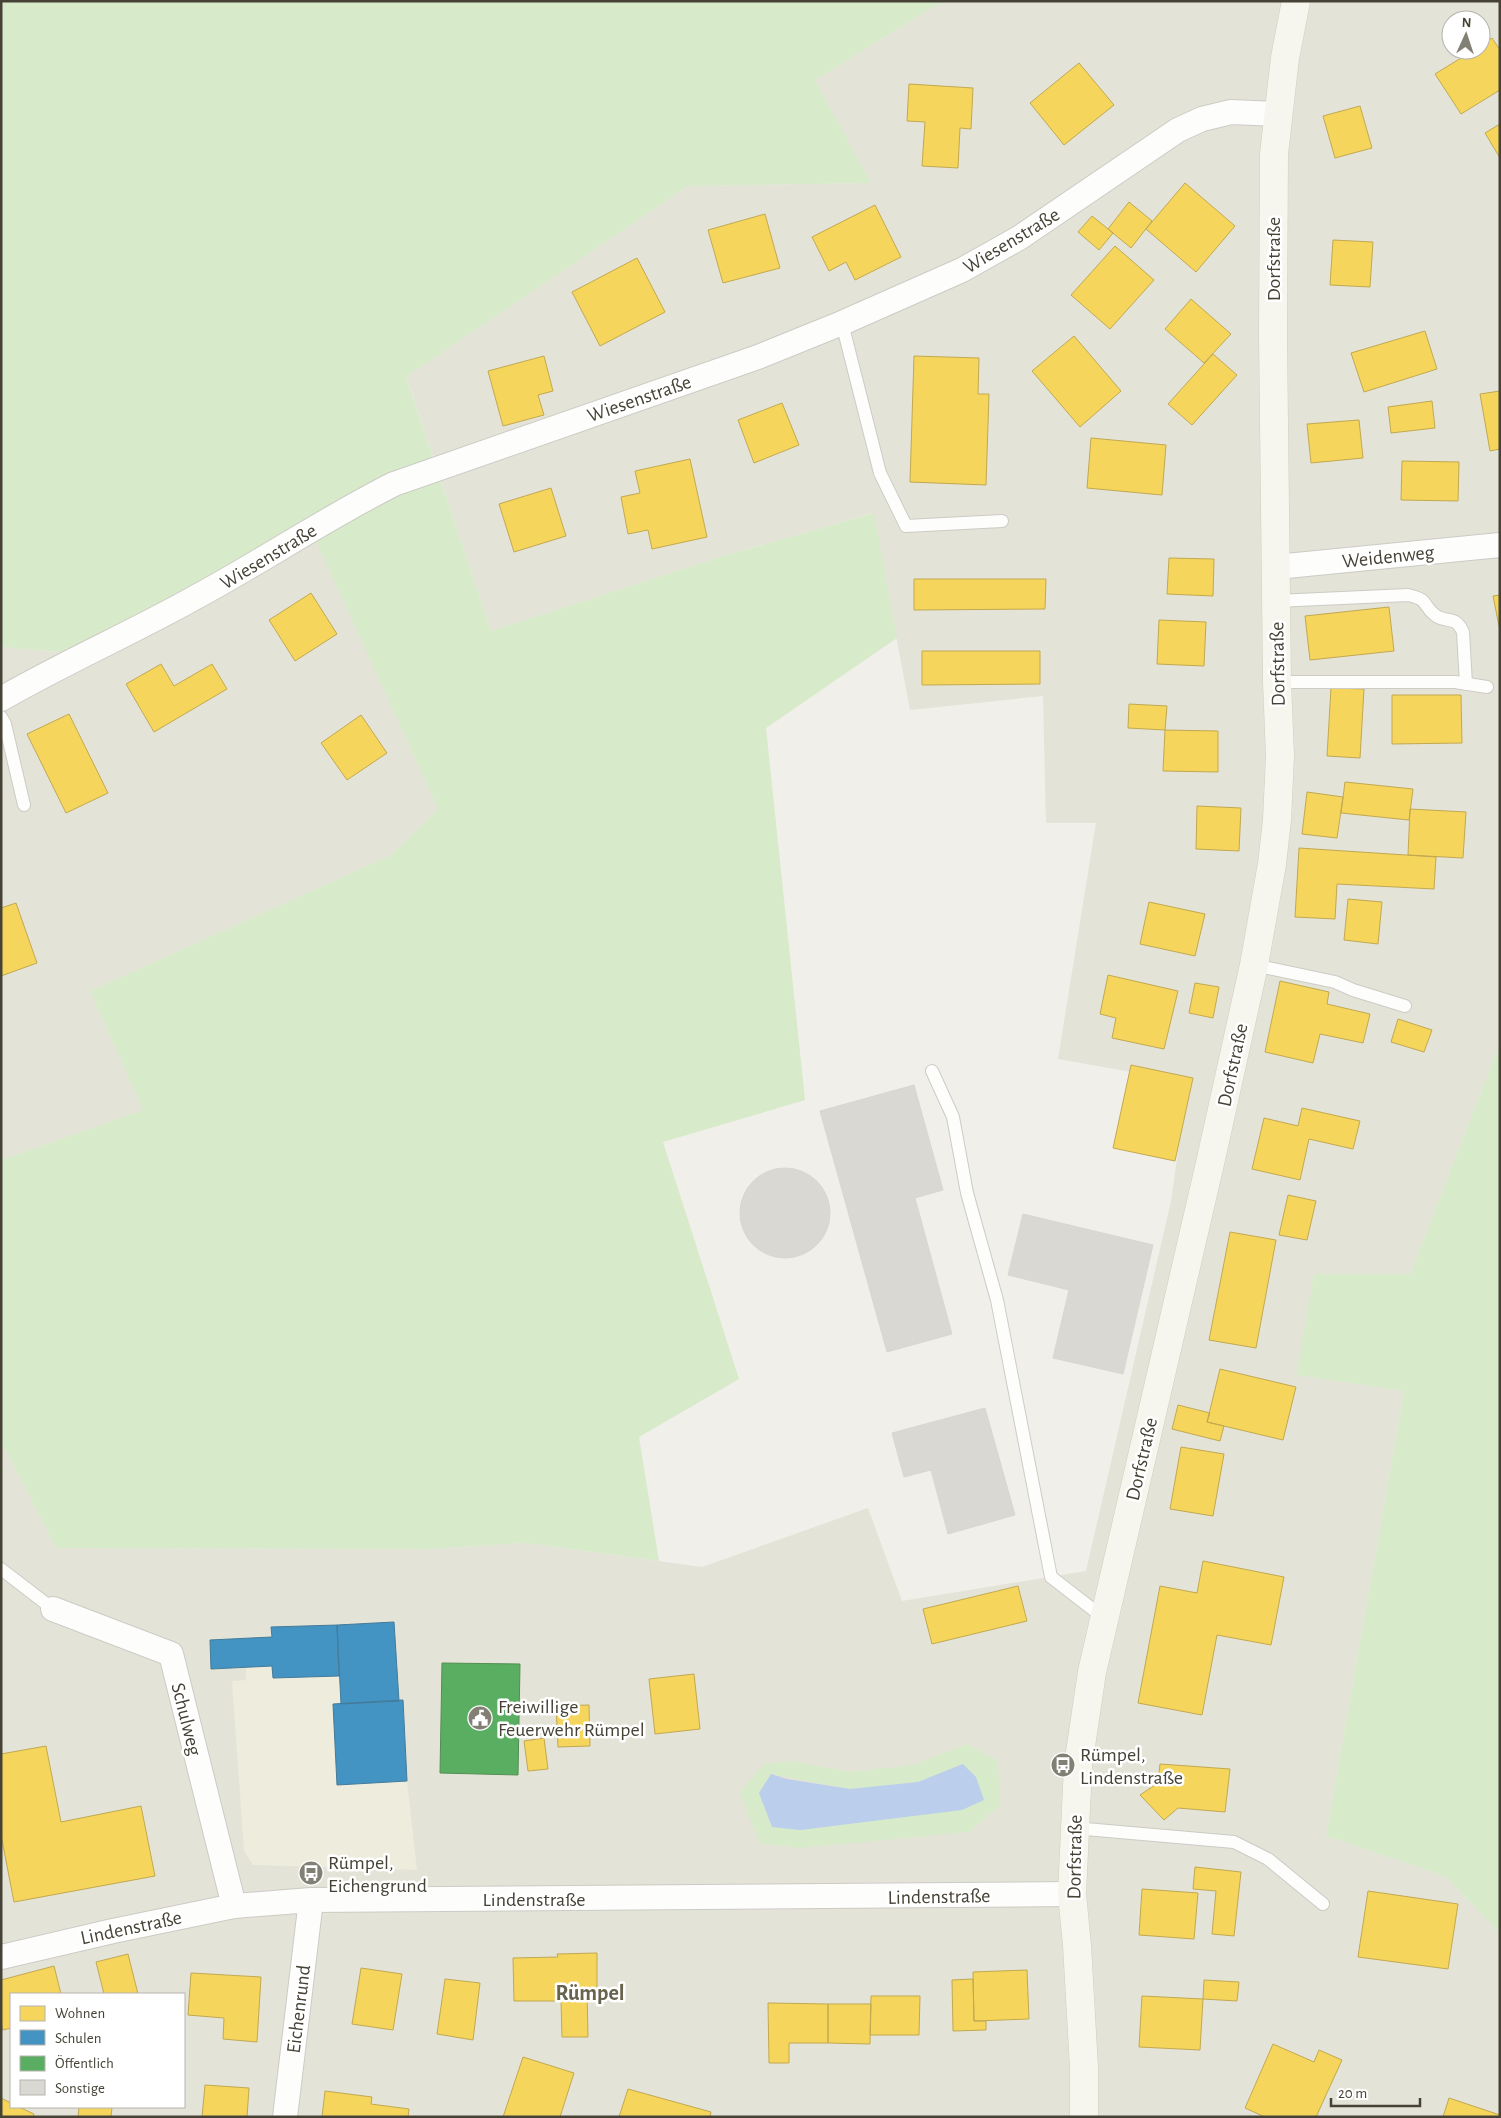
<svg xmlns="http://www.w3.org/2000/svg" width="1501" height="2118" viewBox="0 0 1501 2118" font-family="'Alegreya Sans',sans-serif">
	<rect width="100%" height="100%" fill="#f0efe9"/>
	<path fill="#e4e3d7" fill-rule="evenodd" d="M 943,1 L 1500,1 L 1500,1043 L 1410,1274 L 1314,1274 L 1297,1375 L 1404,1391 L 1326,1836 L 1445,1876 L 1500,1933 L 1500,2117 L 1,2117 L 1,1441 L 56,1548 L 432,1549 L 526,1543 L 702,1567 L 868,1508 L 902,1601 L 1086,1571 L 1171,1201 L 1188,1082 L 1058,1059 L 1096,823 L 1046,823 L 1043,696 L 910,710 L 873,513 L 720,557 L 491,631 L 406,376 L 688,186 L 870,183 L 815,80 ZM 1451,20 L 1481,20 L 1481,50 L 1451,50 ZM 11,1994 L 184,1994 L 184,2107 L 11,2107 Z
		M 312,530 L 438,809 L 391,855 L 90,991 L 144,1110 L 1,1160 L 1,647 L 61,652 Z"/>
	<path fill="#eeecdc" d="M 394,1622 L 398,1700 L 403,1700 L 407,1781 L 417,1870 L 253,1865 L 244,1851 L 232,1681 L 246,1680 L 246,1668 L 211,1669 L 210,1640 L 271,1637 L 271,1627 Z"/>
	<path fill="#d7eaca" fill-rule="evenodd" d="M 1,1 L 943,1 L 815,80 L 871,183 L 688,186 L 406,377 L 491,631 L 720,557 L 874,513 L 897,638 L 766,728 L 805,1100 L 663,1142 L 739,1379 L 639,1437 L 659,1561 L 526,1543 L 432,1549 L 56,1548 L 1,1441 L 1,1160 L 143,1110 L 90,991 L 391,855 L 438,809 L 311,530 L 61,652 L 1,647 Z
		M 1500,1043 L 1500,1933 L 1445,1876 L 1326,1836 L 1404,1391 L 1296,1375 L 1314,1274 L 1410,1274 Z
		M 967,1744 L 998,1761 L 1000,1805 L 969,1832 L 800,1848 L 759,1843 L 740,1792 L 764,1764 L 791,1761 L 850,1772 L 913,1765 ZM 963,1764 L 800,1830 L 770,1774 L 850,1789 L 918,1782 Z"/>
	<path fill="#bbceec" d="M 963,1764 L 976,1777 L 984,1800 L 962,1810 L 800,1830 L 772,1827 L 759,1793 L 771,1774 L 787,1779 L 850,1789 L 918,1782 Z"/>
	<path fill="#f6d55c" stroke="#c1a951" d="M 1492,38 L 1500,50 L 1500,90 L 1461,114 L 1435,74 L 1474,50 L 1481,50 L 1481,45 Z
		M 1079,63 L 1114,105 L 1064,145 L 1030,103 Z
		M 909,84 L 973,88 L 971,129 L 960,128 L 958,168 L 922,166 L 925,122 L 907,121 Z
		M 1360,106 L 1372,148 L 1335,158 L 1323,116 Z
		M 1500,124 L 1500,158 L 1485,133 Z
		M 1185,183 L 1235,226 L 1196,272 L 1146,229 Z
		M 1129,202 L 1152,221 L 1131,248 L 1108,229 Z
		M 875,205 L 901,257 L 855,280 L 846,262 L 829,271 L 812,237 Z
		M 765,214 L 780,268 L 723,283 L 708,230 Z
		M 1092,216 L 1113,233 L 1099,250 L 1078,232 Z
		M 1333,240 L 1373,242 L 1370,287 L 1330,285 Z
		M 1115,246 L 1154,280 L 1110,329 L 1071,295 Z
		M 637,258 L 665,312 L 600,346 L 572,292 Z
		M 1191,299 L 1231,334 L 1204,363 L 1165,329 Z
		M 1425,331 L 1437,369 L 1364,392 L 1351,353 Z
		M 1074,336 L 1121,391 L 1080,427 L 1032,371 Z
		M 1213,354 L 1237,375 L 1192,425 L 1168,404 Z
		M 544,356 L 553,391 L 538,395 L 544,415 L 503,426 L 488,371 Z
		M 914,356 L 979,358 L 978,394 L 989,394 L 986,485 L 910,482 Z
		M 1500,391 L 1500,449 L 1490,451 L 1480,394 Z
		M 1432,401 L 1435,428 L 1391,433 L 1388,407 Z
		M 782,403 L 799,445 L 754,463 L 738,420 Z
		M 1359,420 L 1363,458 L 1311,463 L 1307,424 Z
		M 1091,438 L 1166,445 L 1162,495 L 1087,488 Z
		M 690,459 L 707,537 L 652,549 L 648,530 L 628,534 L 621,497 L 640,493 L 635,471 Z
		M 1402,461 L 1459,462 L 1458,501 L 1401,500 Z
		M 551,488 L 566,536 L 514,552 L 499,504 Z
		M 1169,558 L 1214,559 L 1213,596 L 1167,594 Z
		M 914,579 L 1046,579 L 1045,609 L 914,610 Z
		M 311,593 L 337,634 L 295,661 L 269,620 Z
		M 1500,595 L 1500,631 L 1493,596 Z
		M 1389,607 L 1394,651 L 1310,660 L 1305,616 Z
		M 1159,620 L 1206,622 L 1204,666 L 1157,664 Z
		M 922,651 L 1040,651 L 1040,684 L 922,685 Z
		M 161,664 L 174,686 L 212,664 L 227,689 L 154,732 L 126,684 Z
		M 1331,688 L 1364,689 L 1360,758 L 1327,756 Z
		M 1392,695 L 1461,695 L 1462,743 L 1392,744 Z
		M 1129,704 L 1167,706 L 1165,730 L 1128,728 Z
		M 69,714 L 108,793 L 66,813 L 27,734 Z
		M 361,715 L 387,753 L 347,780 L 321,743 Z
		M 1165,730 L 1218,731 L 1218,772 L 1163,771 Z
		M 1345,782 L 1413,789 L 1409,820 L 1341,813 Z
		M 1307,792 L 1343,797 L 1337,838 L 1302,834 Z
		M 1197,806 L 1241,808 L 1239,851 L 1196,849 Z
		M 1410,809 L 1466,812 L 1463,858 L 1408,855 Z
		M 1299,848 L 1436,857 L 1434,889 L 1337,884 L 1335,919 L 1295,917 Z
		M 1348,899 L 1382,902 L 1378,944 L 1344,940 Z
		M 1149,902 L 1205,914 L 1195,956 L 1140,944 Z
		M 16,903 L 37,963 L 1,976 L 1,908 Z
		M 1108,975 L 1178,991 L 1164,1049 L 1112,1038 L 1116,1018 L 1100,1014 Z
		M 1280,981 L 1329,992 L 1327,1004 L 1370,1014 L 1363,1043 L 1320,1034 L 1313,1063 L 1265,1052 Z
		M 1195,983 L 1219,987 L 1213,1018 L 1189,1013 Z
		M 1398,1019 L 1432,1030 L 1424,1052 L 1391,1042 Z
		M 1131,1065 L 1193,1078 L 1175,1161 L 1113,1148 Z
		M 1302,1108 L 1360,1121 L 1353,1149 L 1309,1139 L 1300,1180 L 1252,1169 L 1264,1118 L 1298,1126 Z
		M 1288,1195 L 1316,1201 L 1307,1240 L 1279,1235 Z
		M 1230,1232 L 1276,1240 L 1256,1348 L 1209,1340 Z
		M 1220,1369 L 1296,1387 L 1283,1440 L 1207,1422 Z
		M 1178,1405 L 1210,1413 L 1207,1422 L 1224,1426 L 1220,1441 L 1172,1429 Z
		M 1181,1447 L 1224,1454 L 1213,1516 L 1170,1509 Z
		M 1203,1561 L 1284,1577 L 1271,1645 L 1217,1635 L 1202,1715 L 1138,1703 L 1160,1586 L 1197,1593 Z
		M 1018,1586 L 1027,1621 L 932,1644 L 923,1609 Z
		M 694,1674 L 700,1729 L 655,1734 L 649,1679 Z
		M 589,1705 L 590,1746 L 558,1747 L 556,1706 Z
		M 544,1738 L 548,1769 L 528,1771 L 524,1741 Z
		M 46,1746 L 61,1822 L 141,1806 L 155,1876 L 14,1902 L 1,1835 L 1,1754 Z
		M 1160,1764 L 1230,1769 L 1225,1812 L 1178,1808 L 1164,1820 L 1140,1795 L 1158,1783 Z
		M 1195,1867 L 1241,1872 L 1234,1936 L 1212,1934 L 1216,1891 L 1193,1889 Z
		M 1142,1889 L 1198,1893 L 1194,1939 L 1139,1935 Z
		M 1368,1891 L 1458,1904 L 1448,1969 L 1358,1957 Z
		M 597,1953 L 597,1988 L 587,1988 L 588,2037 L 562,2037 L 561,2001 L 514,2001 L 513,1958 L 558,1957 L 557,1954 Z
		M 128,1954 L 138,1994 L 104,1994 L 96,1962 Z
		M 54,1966 L 61,1994 L 11,1994 L 11,2028 L 3,2030 L 1,2023 L 1,1980 Z
		M 361,1968 L 402,1974 L 393,2030 L 352,2024 Z
		M 1027,1970 L 1029,2019 L 974,2021 L 973,1972 Z
		M 191,1973 L 261,1977 L 257,2042 L 223,2039 L 224,2018 L 188,2015 Z
		M 445,1979 L 480,1983 L 473,2040 L 437,2034 Z
		M 973,1979 L 974,2021 L 986,2021 L 986,2030 L 953,2031 L 952,1980 Z
		M 1204,1980 L 1239,1982 L 1237,2001 L 1203,1999 Z
		M 871,1996 L 920,1996 L 919,2035 L 870,2035 Z
		M 1142,1996 L 1203,1999 L 1200,2050 L 1139,2047 Z
		M 768,2003 L 828,2004 L 828,2043 L 789,2043 L 789,2063 L 769,2063 Z
		M 828,2004 L 871,2004 L 870,2044 L 828,2043 Z
		M 1273,2044 L 1314,2062 L 1319,2050 L 1342,2060 L 1316,2117 L 1265,2117 L 1245,2108 Z
		M 523,2057 L 574,2073 L 560,2117 L 503,2117 Z
		M 205,2085 L 249,2088 L 247,2117 L 202,2117 Z
		M 628,2089 L 711,2112 L 710,2117 L 619,2117 Z
		M 325,2091 L 372,2097 L 371,2104 L 409,2109 L 408,2117 L 322,2117 Z
		M 1,2098 L 11,2103 L 11,2107 L 19,2107 L 34,2114 L 33,2117 L 1,2117 Z
		M 1449,2098 L 1500,2115 L 1500,2117 L 1443,2117 Z
		M 79,2107 L 112,2107 L 111,2117 L 78,2117 Z"/>
	<path fill="#4393c3" stroke="#447b99" d="M 394,1622 L 399,1701 L 341,1704 L 337,1625 Z
		M 337,1625 L 339,1676 L 273,1678 L 272,1666 L 211,1669 L 210,1640 L 272,1637 L 271,1627 Z
		M 403,1700 L 407,1781 L 337,1785 L 333,1704 Z"/>
	<path fill="#5aae61" stroke="#548e54" d="M 442,1663 L 520,1664 L 518,1775 L 440,1773 Z"/>
	<path fill="#d9d8d2" stroke="#d8d7cf" d="M 914,1085 L 943,1190 L 915,1198 L 952,1334 L 887,1352 L 820,1111 Z
		M740 1213a45 45 0 1 1 90 0a45 45 0 1 1-90 0Z
		M 1023,1214 L 1153,1245 L 1123,1374 L 1053,1358 L 1069,1290 L 1008,1275 Z
		M 985,1408 L 1015,1515 L 948,1534 L 931,1470 L 904,1477 L 892,1433 Z"/>
	<g fill="none" stroke-linecap="round" stroke-linejoin="round">
		<defs>
			<path id="lane" d="M 842,323 L 880,473 L 906,526 L 1002,521
				M 1276,601 L 1408,595 C 1430,600 1422,605 1435,615 C 1446,624 1455,614 1463,632 L 1466,684
				M 1277,682 L 1455,682 L 1487,687
				M 1,717 L 5,724 L 24,805
				M 1254,965 L 1335,982 L 1353,990 L 1405,1006
				M 932,1071 L 953,1117 L 967,1193 L 997,1300 L 1051,1577 L 1104,1618
				M 1,1569 L 53,1609
				M 1074,1828 L 1234,1842 L 1268,1859 L 1323,1904"/>
			<path id="street" d="M 1276,567 L 1500,545
				M 1,699 C 65,662 132,633 196,597 C 263,561 326,518 394,484 L 758,357 L 842,323 L 962,270 L 1019,238 L 1178,130 L 1202,119 L 1231,112 L 1277,114
				M 53,1609 L 171,1654 L 234,1906
				M 1,1957 L 113,1931 L 234,1906 L 311,1900 L 1072,1894
				M 285,2117 L 311,1900"/>
			<path id="secondary" d="M 1084,2117 L 1084,2068 L 1077,1945 L 1072,1894 L 1078,1766 L 1092,1672 L 1211,1159 L 1254,965 L 1272,864 L 1277,820 L 1280,756 L 1277,682 L 1273,336 L 1274,154 L 1285,58 L 1296,1"/>
		</defs>
		<use href="#lane" stroke="#cccbc5" stroke-width="14"/>
		<use href="#street" stroke="#cccbc5" stroke-width="26"/>
		<use href="#secondary" stroke="#cfcec0" stroke-width="29"/>
		<use href="#lane" stroke="#fdfdfc" stroke-width="12"/>
		<use href="#street" stroke="#fdfdfc" stroke-width="24"/>
		<use href="#secondary" stroke="#f6f6ee" stroke-width="28"/>
	</g>
	<defs>
		<symbol id="civic-disc" viewBox="-11 -11 22 22"><circle r="9.5" fill="#827f75" stroke="#fff"/><path d="M-.6-6.5H3V-4.5H.6V-3L4-1V1h2V6H-6V1h2V-1L-.6-3ZM-1.2 2.5V6h2.4V2.5Z" fill="#fff"/></symbol>
		<symbol id="bus-disc" viewBox="-11 -11 22 22"><circle r="9.5" fill="#827f75" stroke="#fff"/><path d="M-5-6H5V4H4V6H2V4H-2V6H-4V4H-5ZM-3.5-4V0h7V-4ZM-3.5 1.2v1.5H-2V1.2ZM2 1.2v1.5H3.5V1.2Z" fill="#fff"/></symbol>
	</defs>
	<g fill-rule="evenodd">
		<use href="#civic-disc" x="466" y="1704" width="28" height="28"/>
		<use href="#bus-disc" x="1049" y="1751" width="28" height="28"/>
		<use href="#bus-disc" x="297" y="1859" width="28" height="28"/>
	</g>
	<g text-anchor="middle" stroke-width="5" stroke-linejoin="round" paint-order="stroke">
		<g font-size="20" fill="#464336" stroke="#fff">
			<text transform="translate(1011 240) rotate(-31)" y="7">Wiesenstraße</text>
			<text transform="translate(1273 259) rotate(-90)" y="7">Dorfstraße</text>
			<text transform="translate(639 398) rotate(-19)" y="7">Wiesenstraße</text>
			<text transform="translate(268 556) rotate(-31)" y="7">Wiesenstraße</text>
			<text transform="translate(1388 556) rotate(-6)" y="7">Weidenweg</text>
			<text transform="translate(1277 664) rotate(-91)" y="7">Dorfstraße</text>
			<text transform="translate(1232 1065) rotate(-78)" y="7">Dorfstraße</text>
			<text transform="translate(1141 1459) rotate(-77)" y="7">Dorfstraße</text>
			<text transform="translate(187 1719) rotate(76)" y="7">Schulweg</text>
			<text transform="translate(1074 1857) rotate(-89)" y="7">Dorfstraße</text>
			<text transform="translate(939 1896) rotate(-1)" y="7">Lindenstraße</text>
			<text x="534" y="1906">Lindenstraße</text>
			<text transform="translate(131 1927) rotate(-12)" y="7">Lindenstraße</text>
			<text transform="translate(298 2009) rotate(-83)" y="7">Eichenrund</text>
		</g>
		<g font-size="20" fill="#464336" stroke="#fff" text-anchor="start">
			<text x="498" y="1713">Freiwillige<tspan x="498" dy="23">Feuerwehr Rümpel</tspan></text>
			<text x="1080" y="1761">Rümpel,<tspan x="1080" dy="23">Lindenstraße</tspan></text>
			<text x="328" y="1869">Rümpel,<tspan x="328" dy="23">Eichengrund</tspan></text>
		</g>
		<g font-size="22" font-weight="bold" fill="#68634d" stroke="#fff">
			<text x="590" y="2000">Rümpel</text>
		</g>
	</g>
	<rect width="1501" height="2118" fill="none" stroke="#464336" stroke-width="5"/>
	<rect x="10" y="1993" width="175" height="115" fill="#ffffff" stroke="#b5b4af"/>
	<rect x="20" y="2006" width="25" height="15" fill="#f6d55c" stroke="#b5b4af"/>
	<text x="55" y="2018" font-size="15" fill="#464336">Wohnen</text>
	<rect x="20" y="2030" width="25" height="15" fill="#4393c3" stroke="#b5b4af"/>
	<text x="55" y="2043" font-size="15" fill="#464336">Schulen</text>
	<rect x="20" y="2056" width="25" height="15" fill="#5aae61" stroke="#b5b4af"/>
	<text x="55" y="2068" font-size="15" fill="#464336">Öffentlich</text>
	<rect x="20" y="2080" width="25" height="15" fill="#d9d8d2" stroke="#b5b4af"/>
	<text x="55" y="2093" font-size="15" fill="#464336">Sonstige</text>
	<g transform="translate(1466 35) rotate(3)"><circle r="24" fill="#ffffff" stroke="#b5b4af"/>
	<path d="M0-4L9 19L0 12L-9 19Z" fill="#827f75"/>
	<text y="-8" font-size="14" font-weight="bold" text-anchor="middle" fill="#464336">N</text>
	</g>
	<path d="M1331 2098v8h89v-8" fill="none" stroke="#464336" stroke-width="2.5"/>
	<text x="1338" y="2098" font-size="15" fill="#464336" stroke="#ffffff" stroke-width="4" paint-order="stroke">20 m</text>
</svg>
